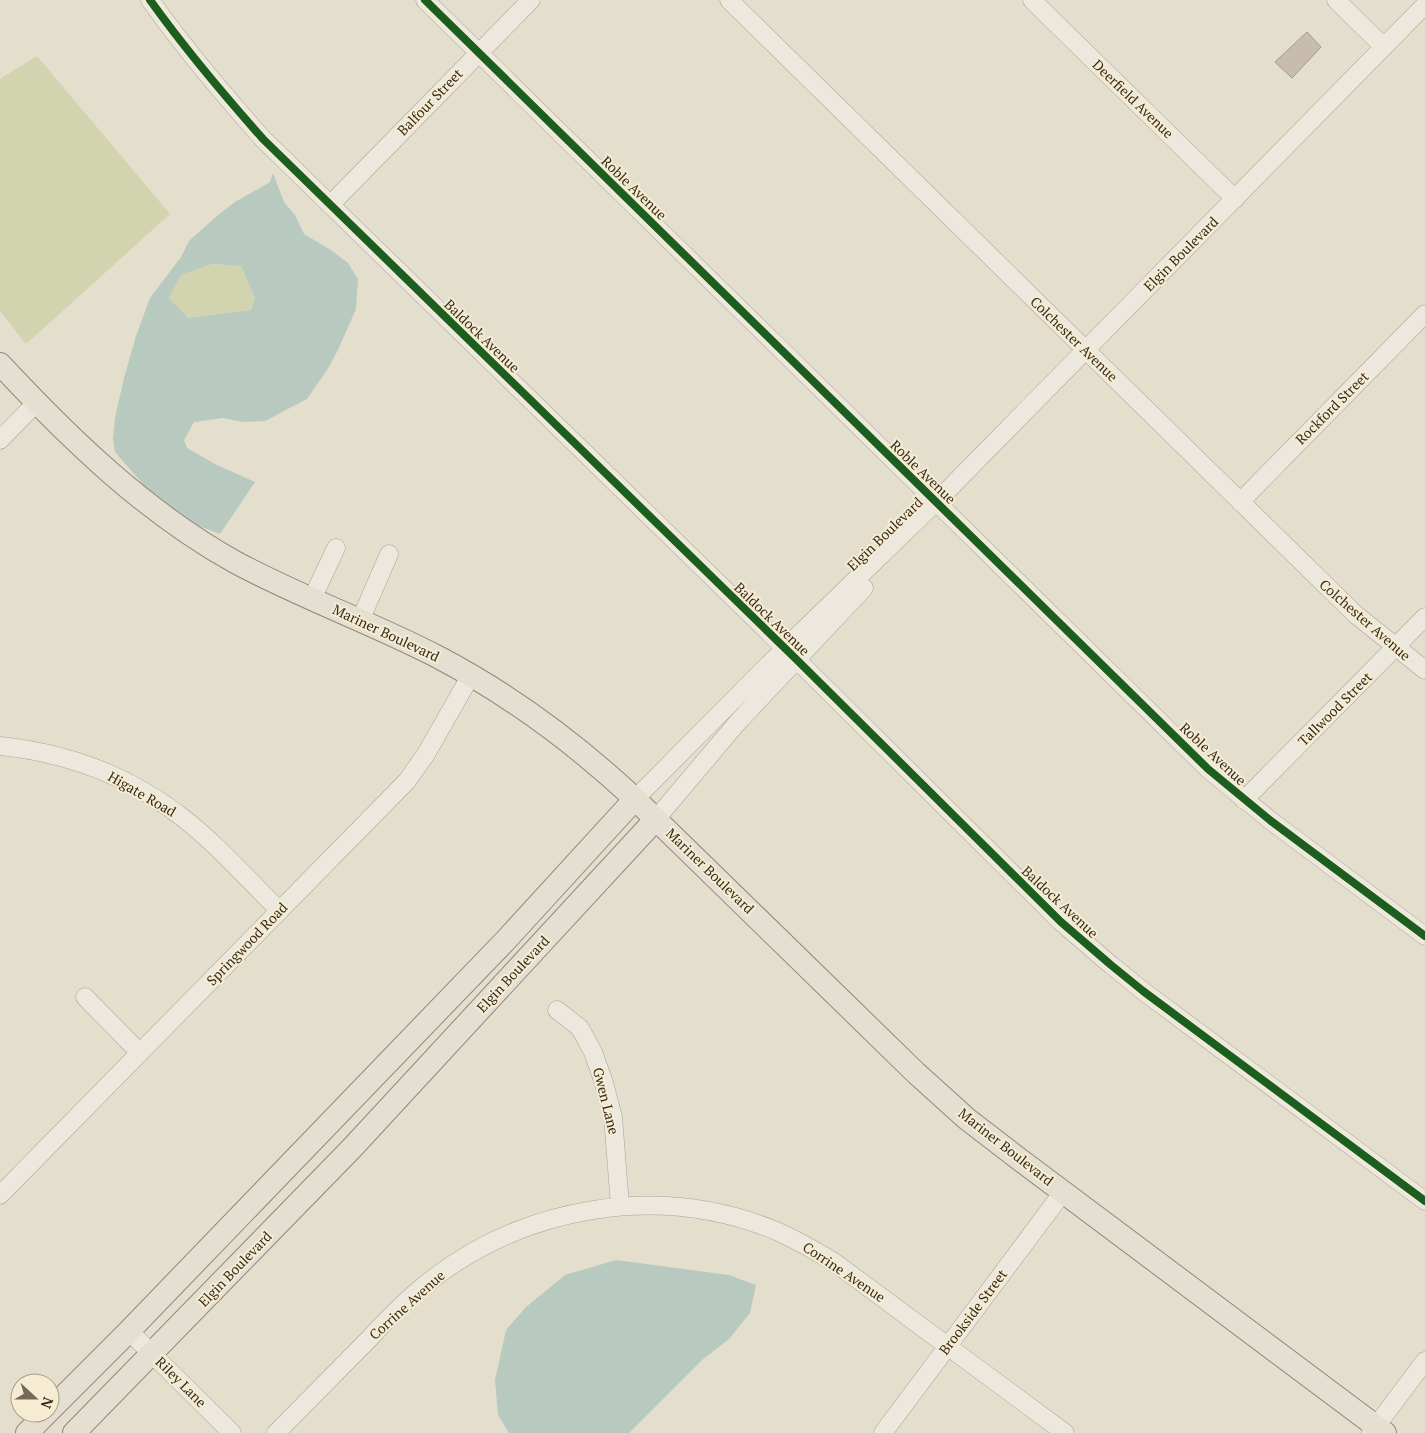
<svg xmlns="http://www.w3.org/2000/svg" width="1425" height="1433" viewBox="0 0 1425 1433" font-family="'PT Serif',serif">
	<rect width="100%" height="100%" fill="#e4decd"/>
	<path fill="#d2d4af" d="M 37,56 L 170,214 L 26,344 L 0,311 L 0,79 Z
		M 212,264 L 241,266 L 255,298 L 251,310 L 187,318 L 169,298 L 181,275 Z"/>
	<path fill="#b8cabf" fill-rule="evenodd" d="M 273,173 L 284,202 L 295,215 L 304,234 L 331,250 L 348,263 L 358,279 L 356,309 L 337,352 L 327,370 L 307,399 L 265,421 L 243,422 L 223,418 L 194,422 L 184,440 L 187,448 L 215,464 L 255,482 L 220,534 L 183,520 L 161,505 L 115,452 L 113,439 L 115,418 L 124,378 L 136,336 L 150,298 L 181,257 L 189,241 L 218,215 L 235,202 L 270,182 ZM 212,264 L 241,266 L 255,298 L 251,310 L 188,318 L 169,298 L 181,275 Z
		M 616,1260 L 729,1275 L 756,1285 L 750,1313 L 729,1339 L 702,1360 L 629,1433 L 509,1433 L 498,1415 L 495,1380 L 506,1330 L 526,1307 L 565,1275 Z"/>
	<path fill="#c8bcae" stroke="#a49a8c" d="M 1307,32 L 1321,47 L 1292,78 L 1275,62 Z"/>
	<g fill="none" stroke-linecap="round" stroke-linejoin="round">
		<defs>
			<path id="minor" d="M 150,0 C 185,49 223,94 263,139 L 796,659 L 1061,922 L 1111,965 L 1143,991 L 1425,1201
				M 425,0 L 1208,769 L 1271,821 L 1425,936
				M 729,0 L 1355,614 L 1425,670
				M 1032,0 L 1235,199
				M 1336,0 L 1384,47
				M 330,205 L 531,0
				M 0,440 L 37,402
				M 1240,502 L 1425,314
				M 312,599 L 336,548
				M 360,621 L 389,554
				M 0,746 C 67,753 130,776 183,818 C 218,845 248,880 280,911
				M 635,799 L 784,649 L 936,502 L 1425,5
				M 1244,800 L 1425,617
				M 656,819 L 737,723 L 864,588
				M 85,997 L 140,1053
				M 557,1010 L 580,1028 L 593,1052 L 604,1083 L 613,1117 L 620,1206
				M 0,1195 L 407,781 L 426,754 L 471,675
				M 129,1331 L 232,1433
				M 276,1433 C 306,1403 336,1372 366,1342 C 385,1322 404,1301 426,1284 C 523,1206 657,1183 774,1230 C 795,1239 814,1250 834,1262 L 1065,1433
				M 883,1433 L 1063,1192
				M 1371,1433 L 1425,1361"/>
			<path id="major" d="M 0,364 C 70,439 145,512 235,562 C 300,597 370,622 436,656 C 509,694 575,743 635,799 L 916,1073 L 967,1119 L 1019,1159 L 1385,1433
				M 50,1410 L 129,1331 L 506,940 L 635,799
				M 27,1433 L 47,1413
				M 74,1433 L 352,1148 L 656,819"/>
		</defs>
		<use href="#minor" stroke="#a9a396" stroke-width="19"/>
		<use href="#major" stroke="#8f887d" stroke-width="24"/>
		<use href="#minor" stroke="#ece8de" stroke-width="18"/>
		<use href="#major" stroke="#e4dfd0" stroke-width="22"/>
		<defs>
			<path id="cycleway" d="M 150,0 C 185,49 223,94 263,139 L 796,659 L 1061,922 L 1111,965 L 1143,991 L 1425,1201
				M 425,0 L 1208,769 L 1271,821 L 1425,936"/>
		</defs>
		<use href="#cycleway" stroke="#f5ecd2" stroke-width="11"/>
		<use href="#cycleway" stroke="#1b5e20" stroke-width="8"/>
	</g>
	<g text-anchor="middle" stroke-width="4" stroke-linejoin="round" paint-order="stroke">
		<g font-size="14" fill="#382b1e" stroke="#f5ecd2">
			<text transform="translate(1133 99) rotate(44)" y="5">Deerfield Avenue</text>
			<text transform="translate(430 102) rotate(-46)" y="5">Balfour Street</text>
			<text transform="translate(634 188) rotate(44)" y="5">Roble Avenue</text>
			<text transform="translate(1181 254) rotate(-45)" y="5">Elgin Boulevard</text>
			<text transform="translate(482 336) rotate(44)" y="5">Baldock Avenue</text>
			<text transform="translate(1074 339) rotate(44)" y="5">Colchester Avenue</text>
			<text transform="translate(1332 408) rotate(-45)" y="5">Rockford Street</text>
			<text transform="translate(923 472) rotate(44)" y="5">Roble Avenue</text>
			<text transform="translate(885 534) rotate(-44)" y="5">Elgin Boulevard</text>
			<text transform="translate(772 619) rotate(44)" y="5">Baldock Avenue</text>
			<text transform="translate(1365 620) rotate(41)" y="5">Colchester Avenue</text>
			<text transform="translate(386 633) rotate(25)" y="5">Mariner Boulevard</text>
			<text transform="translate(1335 709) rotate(-45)" y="5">Tallwood Street</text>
			<text transform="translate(1213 754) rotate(43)" y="5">Roble Avenue</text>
			<text transform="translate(142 794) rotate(30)" y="5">Higate Road</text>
			<text transform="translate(710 871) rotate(44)" y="5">Mariner Boulevard</text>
			<text transform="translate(1060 902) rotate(43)" y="5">Baldock Avenue</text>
			<text transform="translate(247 944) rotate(-46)" y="5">Springwood Road</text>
			<text transform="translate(513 974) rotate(-47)" y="5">Elgin Boulevard</text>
			<text transform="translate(606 1101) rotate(76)" y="5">Gwen Lane</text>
			<text transform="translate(1006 1147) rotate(38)" y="5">Mariner Boulevard</text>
			<text transform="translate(235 1269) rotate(-46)" y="5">Elgin Boulevard</text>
			<text transform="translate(844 1272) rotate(34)" y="5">Corrine Avenue</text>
			<text transform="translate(407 1305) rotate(-42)" y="5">Corrine Avenue</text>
			<text transform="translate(973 1312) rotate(-53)" y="5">Brookside Street</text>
			<text transform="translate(181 1382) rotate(45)" y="5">Riley Lane</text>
		</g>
	</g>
	<g transform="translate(35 1398) rotate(111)"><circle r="24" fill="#f5ecd2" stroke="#a99f8a"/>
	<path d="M0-4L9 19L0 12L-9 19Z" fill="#746a5b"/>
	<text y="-8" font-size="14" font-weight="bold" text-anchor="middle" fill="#382b1e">N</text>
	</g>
</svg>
